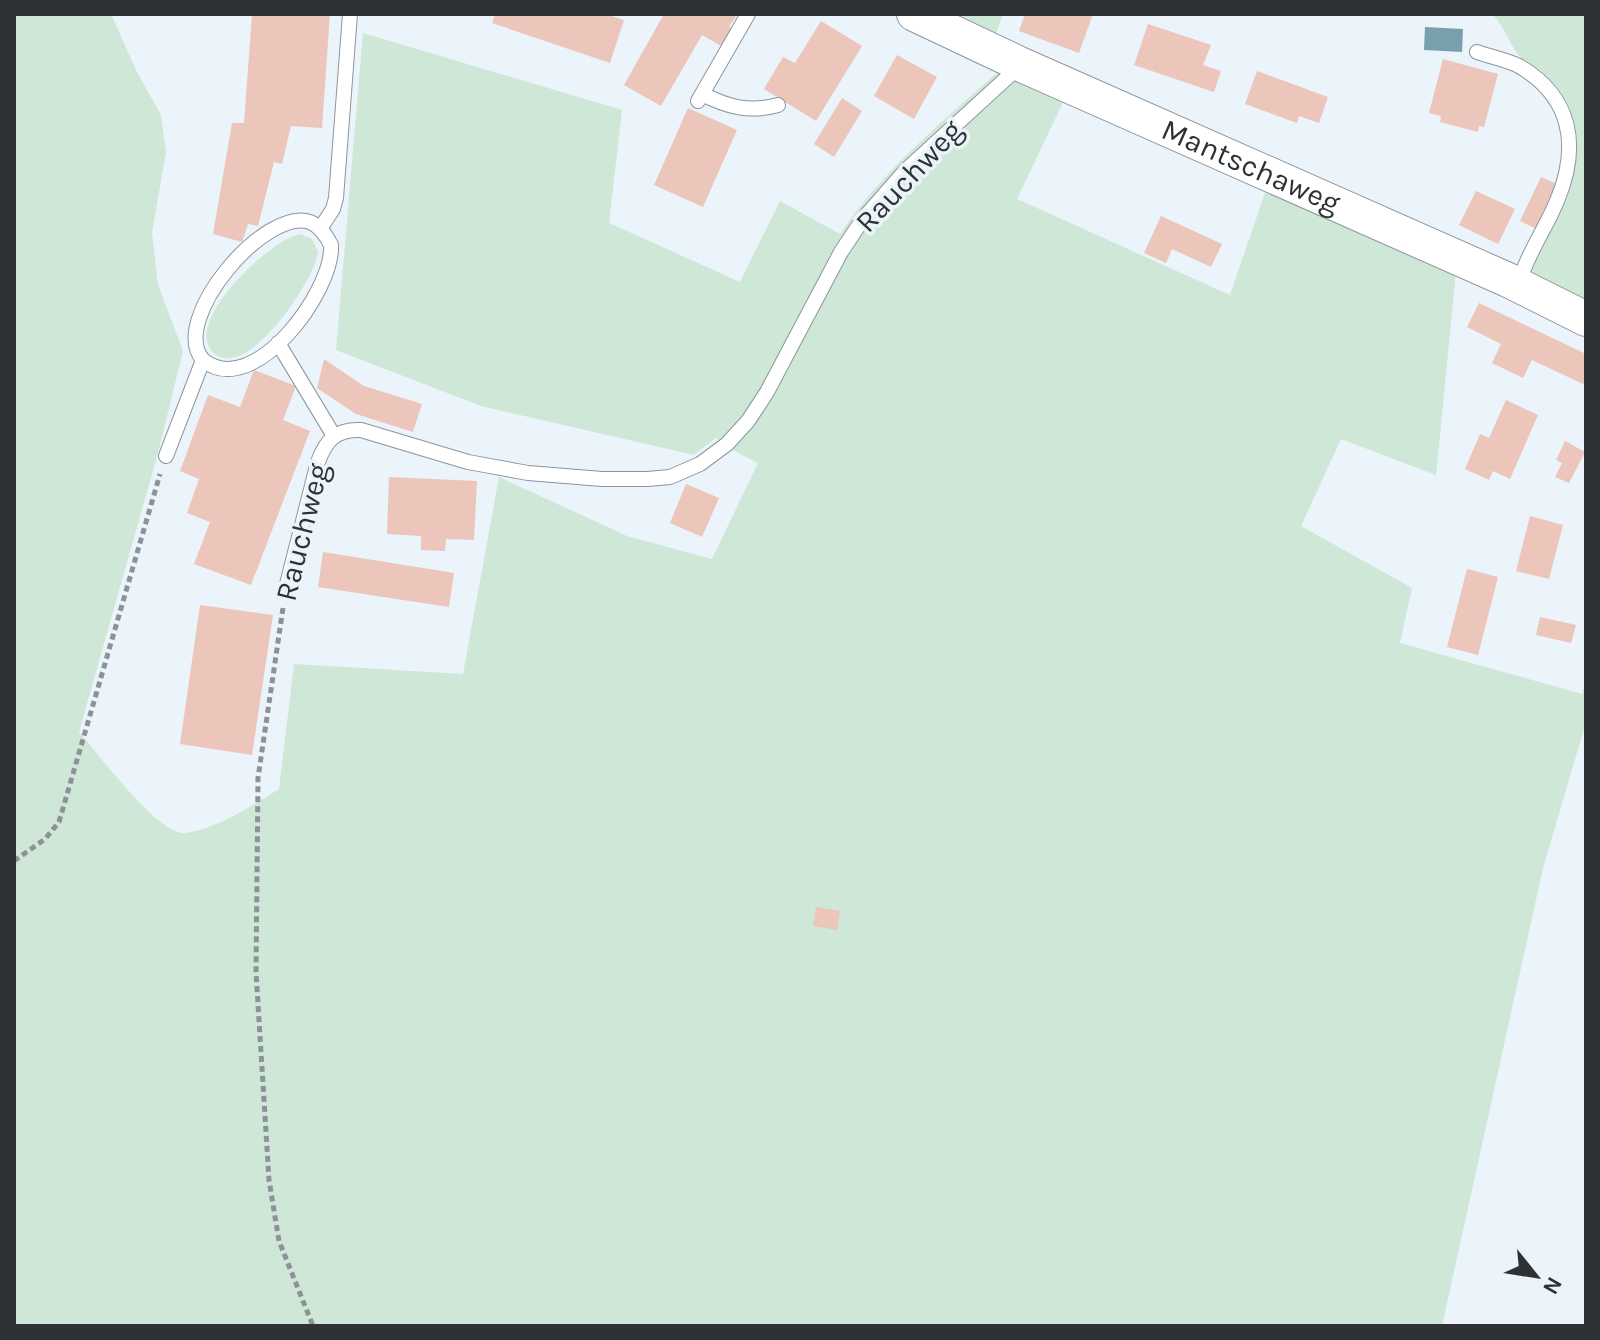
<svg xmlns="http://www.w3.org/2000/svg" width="1600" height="1340" viewBox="0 0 1600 1340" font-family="Karla,sans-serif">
	<rect width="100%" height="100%" fill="#ebf3fb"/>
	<path fill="#cfe7d6" d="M 14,14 L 111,14 L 136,70 L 161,115 L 166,152 L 152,233 L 158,285 L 183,351 L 158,453 L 79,732 C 98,753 157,834 184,833 C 214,831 254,804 279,789 L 294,664 L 463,674 L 499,477 L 627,536 L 712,559 L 758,463 L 733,450 L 716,438 L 694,455 L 481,406 L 336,350 L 363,33 L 622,110 L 609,223 L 740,282 L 780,201 L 840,234 C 883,170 943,121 1000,70 L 1065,98 L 1017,199 L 1230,295 L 1267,187 L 1456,272 L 1436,475 L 1341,439 L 1301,526 L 1412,588 L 1400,643 L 1582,694 L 1586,678 L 1586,722 L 1543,868 L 1442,1326 L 14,1326 Z
		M 938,14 L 1003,14 L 995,36 Z
		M 1492,14 L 1586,14 L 1586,301 L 1530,272 C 1538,248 1553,228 1563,205 C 1581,166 1585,116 1553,83 C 1544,74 1532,69 1523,60 C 1510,48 1506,27 1492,14 Z
		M 300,234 L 312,239 L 318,252 C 315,281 242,389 211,350 C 186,319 271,239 300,234 Z"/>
	<path fill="#78a1ad" d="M 1425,27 L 1463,29 L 1462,52 L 1424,50 Z"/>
	<path fill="#ecc5bb" d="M 252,14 L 330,14 L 322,128 L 291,126 L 282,164 L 274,162 L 258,226 L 248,224 L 242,242 L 213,234 L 232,123 L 244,123 Z
		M 495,14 L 605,14 L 624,20 L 610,63 L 492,23 Z
		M 664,14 L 737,14 L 729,27 L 734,29 L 723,47 L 702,35 L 661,106 L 624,85 Z
		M 1025,14 L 1093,14 L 1079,53 L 1019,31 Z
		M 821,21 L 862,46 L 816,121 L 764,89 L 783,57 L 795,63 Z
		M 1148,24 L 1211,45 L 1203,65 L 1221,71 L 1214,92 L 1134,65 Z
		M 897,55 L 937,77 L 914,119 L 874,96 Z
		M 1443,59 L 1498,74 L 1484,127 L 1479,126 L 1478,132 L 1440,122 L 1441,116 L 1429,113 Z
		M 1257,71 L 1328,97 L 1319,123 L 1299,116 L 1297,123 L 1245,104 Z
		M 842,98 L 862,111 L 834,157 L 814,144 Z
		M 688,108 L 737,130 L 703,207 L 654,185 Z
		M 1541,177 L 1557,184 L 1537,229 L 1520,221 Z
		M 1476,191 L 1515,209 L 1498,244 L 1459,225 Z
		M 1161,216 L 1222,244 L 1211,267 L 1172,249 L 1166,263 L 1144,253 Z
		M 1479,303 L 1586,354 L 1586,377 L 1583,384 L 1532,360 L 1523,378 L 1492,363 L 1501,344 L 1467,327 Z
		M 324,359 L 364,386 L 422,404 L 413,432 L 356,414 L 317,388 Z
		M 254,370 L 296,386 L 283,420 L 310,431 L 251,585 L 194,564 L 210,522 L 187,513 L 199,479 L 180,471 L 208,395 L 240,407 Z
		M 1506,400 L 1538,415 L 1510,479 L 1493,471 L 1489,480 L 1465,469 L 1480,434 L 1489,438 Z
		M 1565,441 L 1585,452 L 1569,483 L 1555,477 L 1562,463 L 1556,460 Z
		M 389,477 L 477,481 L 474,540 L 446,539 L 445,551 L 421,550 L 421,536 L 387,534 Z
		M 686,484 L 719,498 L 702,537 L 670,523 Z
		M 1530,516 L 1563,525 L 1549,579 L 1516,571 Z
		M 323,552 L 454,573 L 449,607 L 318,587 Z
		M 1467,569 L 1498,577 L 1478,655 L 1447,647 Z
		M 200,605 L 273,615 L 252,755 L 180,744 Z
		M 1540,617 L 1576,625 L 1571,643 L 1536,635 Z
		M 816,907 L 840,911 L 837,930 L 813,926 Z"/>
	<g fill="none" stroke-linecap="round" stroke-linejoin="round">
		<defs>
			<path id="service" d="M 1477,52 C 1491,57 1507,60 1519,66 C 1572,97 1580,146 1557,201 C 1545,230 1527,254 1518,285
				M 702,94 C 728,107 749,113 778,105
				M 698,101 L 748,14
				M 320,229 L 333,209 L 336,198 L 350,14
				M 278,343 L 334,436
				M 166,456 L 203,360 C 168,320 266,206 310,222 C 320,226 326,235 331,245 C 334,291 253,401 203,360
				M 286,588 L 318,462 C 326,440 336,429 361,430 L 468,462 L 528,473 L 602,479 L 648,479 L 670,477 L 700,464 L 727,444 L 748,421 L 767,392 L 841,252 L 863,219 L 905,171 L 1021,65"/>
			<g id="tertiary">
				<path id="s1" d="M 914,14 L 1022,65 L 1508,280 L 1586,319"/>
			</g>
		</defs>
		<use href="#service" stroke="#8d959c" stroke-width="16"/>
		<use href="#tertiary" stroke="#8d959c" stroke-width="36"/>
		<path stroke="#8c9297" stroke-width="5" stroke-dasharray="6 4" stroke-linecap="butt" d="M 283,608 L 258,778 L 256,972 L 269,1180 L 279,1241 L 313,1326
			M 14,861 L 45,839 L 59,822 L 160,474"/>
		<use href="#service" stroke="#fff" stroke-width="14"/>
		<use href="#tertiary" stroke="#fff" stroke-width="34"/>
	</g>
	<g text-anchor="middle" stroke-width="7" stroke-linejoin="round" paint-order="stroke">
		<g font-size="30" fill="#2f3235" stroke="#ebf3fb">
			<text dy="10" stroke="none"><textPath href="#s1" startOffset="370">Mantschaweg</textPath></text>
			<text transform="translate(909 176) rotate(-47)" y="10">Rauchweg</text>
			<text transform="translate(302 532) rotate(-76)" y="10">Rauchweg</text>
		</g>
	</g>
	<rect width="1600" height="1340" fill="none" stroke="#2f3235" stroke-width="32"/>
	<g transform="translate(1536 1276) rotate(120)" stroke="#ebf3fb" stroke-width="6" paint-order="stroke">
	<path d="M0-6L14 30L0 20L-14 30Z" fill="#2f3235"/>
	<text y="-12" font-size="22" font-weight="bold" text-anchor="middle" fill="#2f3235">N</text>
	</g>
</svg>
